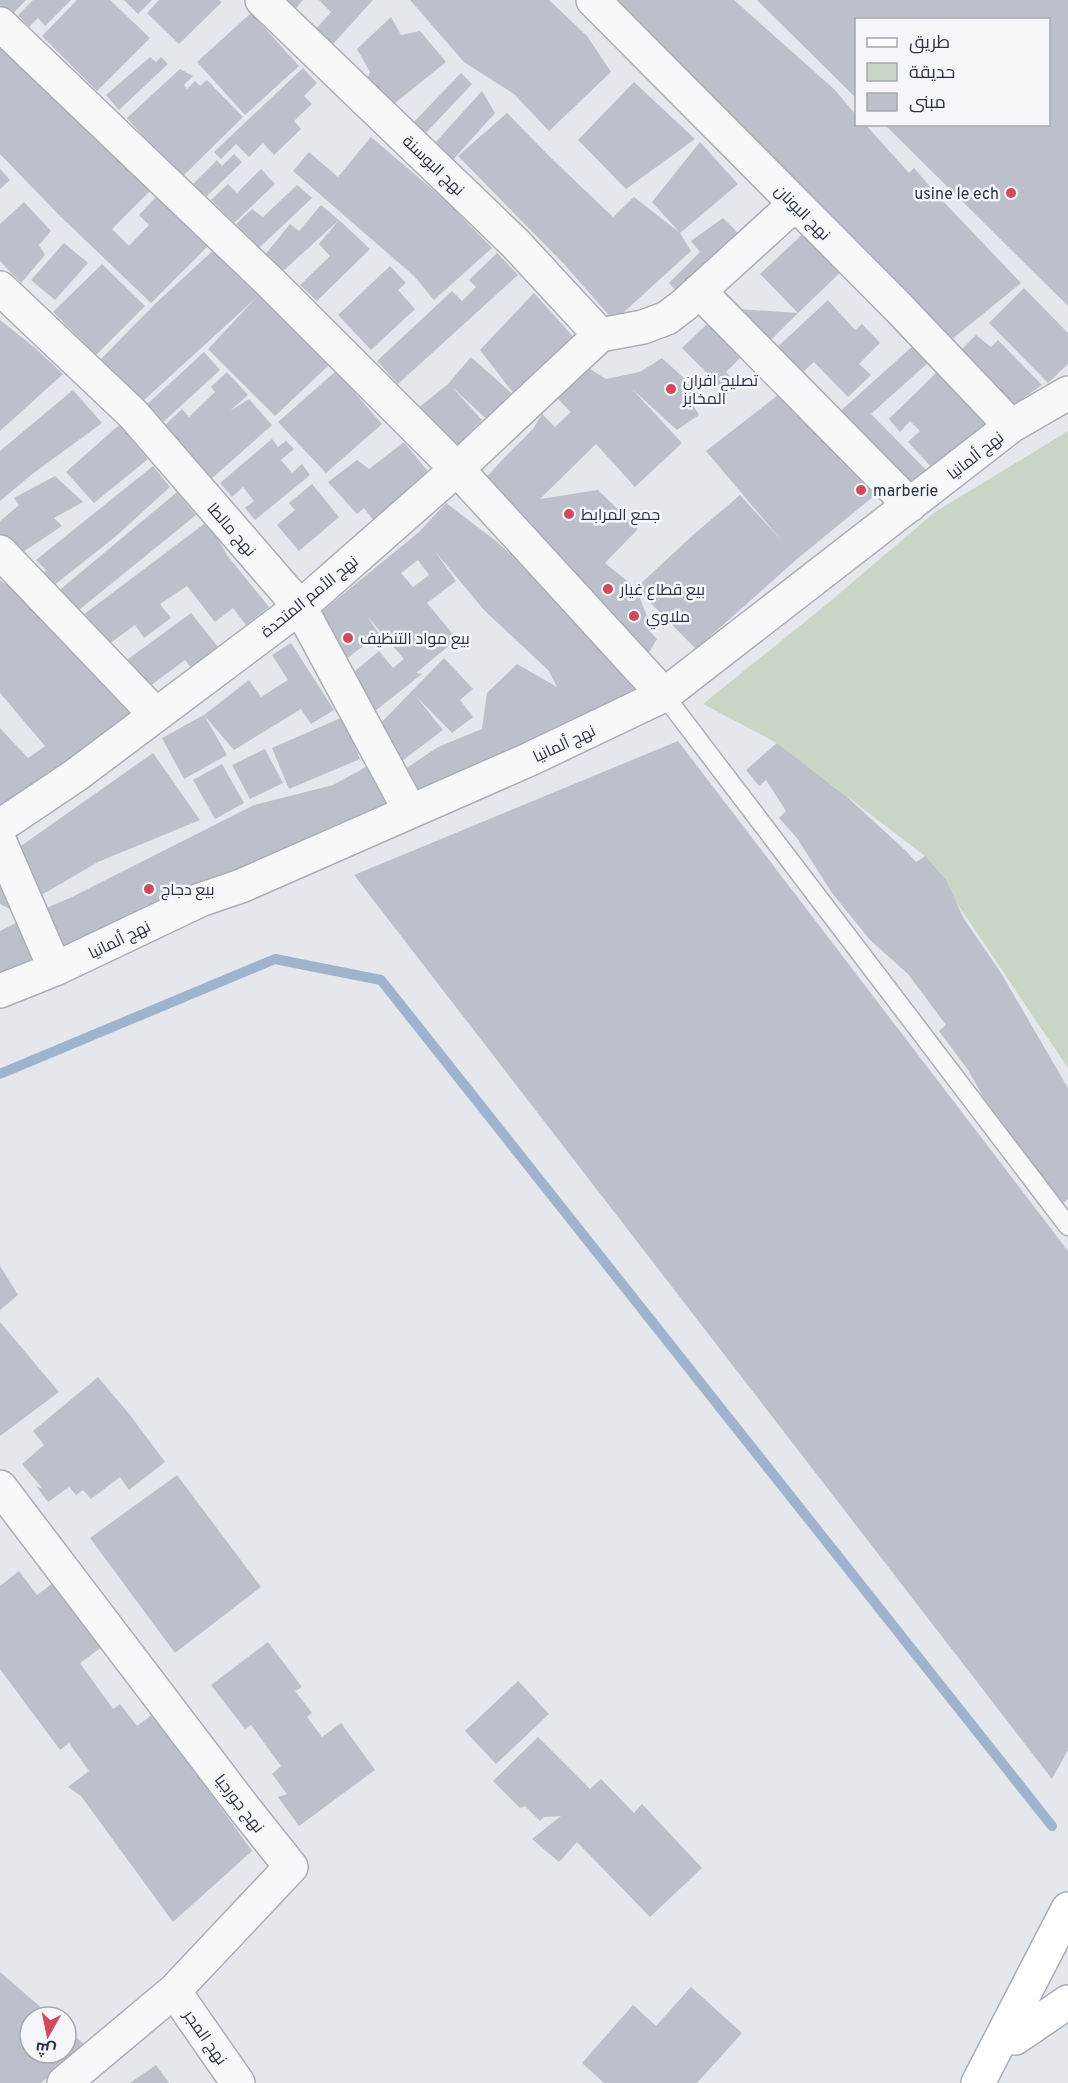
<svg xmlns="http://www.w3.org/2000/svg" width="1068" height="2083" viewBox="0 0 1068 2083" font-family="Overpass,Cairo,sans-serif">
	<rect width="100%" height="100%" fill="#e4e7ec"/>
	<path fill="#c9d6c5" d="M 1068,431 L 1068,1068 L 925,856 L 777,743 L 703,704 L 827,604 L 935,512 Z"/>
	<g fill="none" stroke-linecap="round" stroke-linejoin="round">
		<path stroke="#9fb4cc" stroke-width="10" d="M 0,1074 L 275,959 L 381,980 L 1052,1826"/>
	</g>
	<path fill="#bbc0ca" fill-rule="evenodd" d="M 0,0 L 26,0 L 11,16 L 0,5 Z
		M 33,0 L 71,0 L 45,26 L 38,18 L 29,27 L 18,15 Z
		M 77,0 L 110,0 L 150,38 L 97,91 L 42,36 Z
		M 124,0 L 152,0 L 138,14 Z
		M 159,0 L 219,0 L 222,2 L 179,44 L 147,13 Z
		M 282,0 L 303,0 L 293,12 Z
		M 319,0 L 373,0 L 333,44 L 316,29 L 331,12 Z
		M 410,0 L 549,0 L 587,36 L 611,72 L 549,131 L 514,94 L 464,62 Z
		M 610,0 L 734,0 L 835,90 L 856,115 L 856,124 L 865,124 L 909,173 L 914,168 L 938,196 L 1021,283 L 946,344 Z
		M 757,0 L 1068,0 L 1068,306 L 884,124 L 1048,124 L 1048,20 L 856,20 L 856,98 Z
		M 251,13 L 299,66 L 245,115 L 197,62 Z
		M 391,17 L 401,35 L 420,31 L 446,62 L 389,108 L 365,85 L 370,72 L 357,49 Z
		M 0,41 L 115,158 L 118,154 L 153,188 L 112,229 L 129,246 L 149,225 L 139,215 L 156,197 L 208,246 L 151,303 L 59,215 L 0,154 Z
		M 150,57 L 156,62 L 161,57 L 168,64 L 119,110 L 106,95 Z
		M 303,68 L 317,83 L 304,96 L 312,104 L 294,121 L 301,129 L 274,155 L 263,143 L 249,157 L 236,144 L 221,159 L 214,152 Z
		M 180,69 L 193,76 L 184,85 L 187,89 L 195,81 L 200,86 L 207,80 L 243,117 L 181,178 L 127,118 Z
		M 461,73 L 472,84 L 424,135 L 412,124 Z
		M 634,82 L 695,139 L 626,189 L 578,140 Z
		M 482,91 L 495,113 L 451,162 L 433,145 Z
		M 507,113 L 550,157 L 613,217 L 634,197 L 680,233 L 691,251 L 614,321 L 564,264 L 458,156 Z
		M 371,137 L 445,200 L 492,248 L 434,300 L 414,276 L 293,171 L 309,152 L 338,177 Z
		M 700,142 L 738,184 L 680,233 L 652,202 Z
		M 234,154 L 242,162 L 205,198 L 192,185 L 217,160 L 222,166 Z
		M 0,169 L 10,180 L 0,189 Z
		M 261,169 L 275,184 L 234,223 L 211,200 L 228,184 L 237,193 Z
		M 297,185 L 312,198 L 259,248 L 236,224 L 252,209 L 263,217 Z
		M 24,202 L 51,231 L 39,245 L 45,255 L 21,283 L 0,261 L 0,224 Z
		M 321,205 L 339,220 L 370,249 L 317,301 L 300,285 L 330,256 L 319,244 L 339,220 L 281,273 L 264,256 L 290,224 L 299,231 Z
		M 723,218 L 739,234 L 681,296 L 669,283 L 700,252 L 691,241 Z
		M 807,230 L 844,269 L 798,313 L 760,274 Z
		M 64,243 L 88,263 L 55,300 L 31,280 Z
		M 218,246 L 331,363 L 275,416 L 208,349 L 257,297 L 142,402 L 100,360 L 155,304 Z
		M 497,253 L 518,275 L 398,384 L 377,361 L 452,291 L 462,301 L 476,287 L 469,280 Z
		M 102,264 L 145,306 L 96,355 L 53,312 Z
		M 390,266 L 406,283 L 398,290 L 415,309 L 371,350 L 338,315 Z
		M 1024,288 L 1068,333 L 1068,364 L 1048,383 L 989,323 Z
		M 534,293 L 578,342 L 494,426 L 452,387 L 482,420 L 455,447 L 417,409 L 448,384 L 471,357 L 518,399 L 480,350 Z
		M 828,300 L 855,330 L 862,324 L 880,343 L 859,364 L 871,375 L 848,397 L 814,362 L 795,379 L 771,353 Z
		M 723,308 L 798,313 L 763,348 Z
		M 0,320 L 34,347 L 63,374 L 0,431 Z
		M 707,324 L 740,358 L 726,372 L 738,384 L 728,394 L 682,348 Z
		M 976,335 L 991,347 L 998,340 L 1042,385 L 1002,413 L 961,350 Z
		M 915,344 L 930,361 L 871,414 L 927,471 L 905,492 L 835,416 Z
		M 204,352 L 220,370 L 160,425 L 143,408 Z
		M 662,358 L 700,393 L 693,405 L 699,415 L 677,430 L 632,389 L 682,443 L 635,487 L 596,444 L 540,499 L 598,490 L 638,529 L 605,563 L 636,588 L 648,619 L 647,628 L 657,639 L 648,654 L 608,608 L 483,481 L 502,460 L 533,429 L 542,414 L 555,427 L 571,412 L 556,397 L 572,382 L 590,369 L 606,379 L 640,372 Z
		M 941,368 L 993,424 L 935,471 L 908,442 L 920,431 L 910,421 L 900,432 L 889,419 Z
		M 336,371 L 382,424 L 326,473 L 278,422 Z
		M 227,372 L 248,395 L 230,411 L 249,399 L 272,425 L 210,480 L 161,429 L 182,409 L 189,417 L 215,392 L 211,387 Z
		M 73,390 L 102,423 L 31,475 L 0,501 L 0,451 Z
		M 782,392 L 885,487 L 797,559 L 696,649 L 636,588 L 692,536 L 740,495 L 782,541 L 706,451 Z
		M 119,425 L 148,459 L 94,503 L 66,472 Z
		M 272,439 L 278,447 L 286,441 L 294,449 L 281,460 L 292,473 L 302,464 L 310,475 L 255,520 L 245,508 L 254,501 L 243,487 L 232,497 L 220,483 Z
		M 404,442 L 434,479 L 378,526 L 364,508 L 357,514 L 328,482 L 357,460 L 369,469 Z
		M 153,466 L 170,487 L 115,537 L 48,590 L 38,578 L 46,570 L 36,560 Z
		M 55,476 L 83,502 L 54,518 L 62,526 L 20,554 L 0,533 L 0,521 L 19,505 L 14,498 Z
		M 312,484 L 339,517 L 299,551 L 277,525 L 295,510 L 289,503 Z
		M 177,492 L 196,515 L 74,614 L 56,593 Z
		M 446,503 L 496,541 L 561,601 L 605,651 L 638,694 L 416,792 L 402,771 L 438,747 L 482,729 L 487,693 L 517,664 L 557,687 L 549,671 L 484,610 L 434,550 L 456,581 L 427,603 L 457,639 L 416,673 L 422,674 L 375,711 L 348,677 L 379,651 L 393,668 L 404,659 L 368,617 L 379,634 L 345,660 L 314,618 L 419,532 ZM 418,560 L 429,575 L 413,587 L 401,573 Z
		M 208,521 L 227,555 L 269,607 L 246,625 L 233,608 L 215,622 L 187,586 L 160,604 L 171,618 L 144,638 L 135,625 L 102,649 L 79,618 Z
		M 0,580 L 23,597 L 137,714 L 0,809 L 0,728 L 28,758 L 45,746 L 0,693 Z
		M 191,613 L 222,652 L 195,673 L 185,660 L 146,689 L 124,662 Z
		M 291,643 L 334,710 L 311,724 L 301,709 L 234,750 L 204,715 L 227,755 L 184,779 L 162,738 L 204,715 L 249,680 L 261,697 L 288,680 L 272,655 Z
		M 444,658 L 473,689 L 460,700 L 473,717 L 452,733 L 415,695 L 443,730 L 394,767 L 375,729 Z
		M 343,717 L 360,759 L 289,789 L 272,748 Z
		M 678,741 L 1068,1251 L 1068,1750 L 1052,1779 L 354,875 Z
		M 777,743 L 846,796 L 906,851 L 916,862 L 925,856 L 946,880 L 964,919 L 1001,973 L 1068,1088 L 1068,1199 L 1061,1205 L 1002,1130 L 968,1070 L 939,1031 L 946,1025 L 908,974 L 870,940 L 832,893 L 797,838 L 779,818 L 786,811 L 766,780 L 759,786 L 746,770 Z
		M 265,749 L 283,783 L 250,799 L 232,765 Z
		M 153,753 L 200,820 L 98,862 L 38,897 L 11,853 Z
		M 222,764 L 244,803 L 215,819 L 193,780 Z
		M 366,767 L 388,808 L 58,948 L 41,910 L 70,898 L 254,805 L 333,785 Z
		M 0,887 L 10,909 L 0,904 Z
		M 16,923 L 35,958 L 0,976 L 0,931 Z
		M 0,1266 L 18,1295 L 0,1310 Z
		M 0,1322 L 59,1392 L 0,1436 Z
		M 98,1377 L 130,1415 L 165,1462 L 129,1490 L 120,1477 L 91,1499 L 83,1490 L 76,1495 L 69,1487 L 48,1502 L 36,1486 L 43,1489 L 22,1464 L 44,1445 L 33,1431 Z
		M 177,1475 L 261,1587 L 175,1653 L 90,1538 Z
		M 19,1571 L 37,1595 L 57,1580 L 106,1644 L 80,1663 L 113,1709 L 120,1704 L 137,1726 L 153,1714 L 252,1851 L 173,1922 L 81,1796 L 68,1787 L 89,1771 L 69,1743 L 60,1750 L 0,1669 L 0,1586 Z
		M 268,1642 L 302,1687 L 295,1691 L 312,1713 L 307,1717 L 322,1737 L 341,1723 L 375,1770 L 299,1826 L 278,1797 L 287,1794 L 272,1774 L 281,1766 L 251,1725 L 245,1729 L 211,1685 Z
		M 518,1681 L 549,1714 L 496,1764 L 465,1731 Z
		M 538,1737 L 590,1789 L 601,1779 L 634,1813 L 642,1804 L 702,1868 L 650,1917 L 577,1842 L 559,1862 L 532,1839 L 561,1816 L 544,1817 L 540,1821 L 525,1806 L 520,1808 L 493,1781 Z
		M 0,1972 L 52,2017 L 30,2017 L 30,2053 L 66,2053 L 66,2029 L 85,2045 L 41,2083 L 0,2083 Z
		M 691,1987 L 742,2033 L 697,2083 L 604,2083 L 582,2063 L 633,2005 L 656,2026 Z
		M 156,2065 L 169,2083 L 130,2083 Z"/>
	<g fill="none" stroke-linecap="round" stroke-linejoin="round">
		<defs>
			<path id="service" d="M 664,695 L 1068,1226"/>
			<path id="minor" d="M 262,0 L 515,243 L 600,335
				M 593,0 L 899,308 L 1011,426
				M 0,24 L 270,282 L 457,469 L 664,695
				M 0,288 L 133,414 L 300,607 L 410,811
				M 699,291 L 910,505
				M 0,552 L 156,715
				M 0,826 L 76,775 L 300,607 L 457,469 L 600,335 L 643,327 L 667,318 L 684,305 L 795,204
				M 0,842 L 55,969
				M 0,991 L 55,969 L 200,900 L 241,886 L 530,759 L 664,695 L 1011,426 L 1068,393
				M 0,1487 L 244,1808 L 291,1867 L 174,1991 L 64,2083
				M 174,1991 L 238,2083"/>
			<path id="secondary" d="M 1015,2038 L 1068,2002
				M 978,2083 L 1068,1909"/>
		</defs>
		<use href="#service" stroke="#a9aeb7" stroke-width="21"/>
		<use href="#minor" stroke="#a9aeb7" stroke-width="36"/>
		<use href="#secondary" stroke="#a9aeb7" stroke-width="36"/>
		<use href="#service" stroke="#f7f8fa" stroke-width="18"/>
		<use href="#minor" stroke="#f7f8fa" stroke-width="33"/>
		<use href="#secondary" stroke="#fff" stroke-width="33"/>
	</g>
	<g fill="#d1495b" stroke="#f4f6f9" stroke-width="2">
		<circle cx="1011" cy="193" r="6"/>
		<circle cx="671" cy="389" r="6"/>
		<circle cx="861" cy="490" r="6"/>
		<circle cx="569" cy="514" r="6"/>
		<circle cx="608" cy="589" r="6"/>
		<circle cx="634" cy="616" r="6"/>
		<circle cx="348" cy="638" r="6"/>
		<circle cx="149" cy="889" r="6"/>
	</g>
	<g text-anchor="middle" stroke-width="5" stroke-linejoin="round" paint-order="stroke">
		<g font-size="16" fill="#2b3445" stroke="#f4f6f9">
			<text transform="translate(434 165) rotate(44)" y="6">نهج البوسنة</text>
			<text transform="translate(803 212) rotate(45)" y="6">نهج اليونان</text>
			<text transform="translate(975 455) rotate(-38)" y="6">نهج ألمانيا</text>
			<text transform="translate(232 529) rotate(49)" y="6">نهج مالطا</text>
			<text transform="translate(309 596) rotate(-39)" y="6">نهج الأمم المتحدة</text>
			<text transform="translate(564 743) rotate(-25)" y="6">نهج ألمانيا</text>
			<text transform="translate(119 939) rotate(-26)" y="6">نهج ألمانيا</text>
			<text transform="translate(240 1803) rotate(52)" y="6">نهج جورجيا</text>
			<text transform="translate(206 2037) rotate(55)" y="6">نهج المجر</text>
		</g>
		<g font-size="16" fill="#2b3445" stroke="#f4f6f9" text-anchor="start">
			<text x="999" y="199" text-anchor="end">usine le ech</text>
			<text x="683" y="386">تصليح افران<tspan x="683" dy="18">المخابز</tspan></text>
			<text x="873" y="496">marberie</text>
			<text x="581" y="520">جمع المرابط</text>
			<text x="620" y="595">بيع قطاع غيار</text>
			<text x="646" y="622">ملاوي</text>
			<text x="360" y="644">بيع مواد التنظيف</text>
			<text x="161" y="895">بيع دجاج</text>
		</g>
	</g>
	<rect x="855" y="18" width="195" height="108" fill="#f4f6f9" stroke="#a4a8b1" stroke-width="1.5"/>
	<rect x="867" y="38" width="30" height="9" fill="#ffffff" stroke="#a4a8b1" stroke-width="1.5"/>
	<text x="909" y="48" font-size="18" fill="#2b3445">طريق</text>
	<rect x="867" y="63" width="30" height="18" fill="#c9d6c5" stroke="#a4a8b1" stroke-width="1.5"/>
	<text x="909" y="78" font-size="18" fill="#2b3445">حديقة</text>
	<rect x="867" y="93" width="30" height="18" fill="#bbc0ca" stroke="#a4a8b1" stroke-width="1.5"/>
	<text x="909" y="108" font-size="18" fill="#2b3445">مبنى</text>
	<g transform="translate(48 2035) rotate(189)"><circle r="28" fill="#f4f6f9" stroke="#a4a8b1" stroke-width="1.5"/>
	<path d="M0-4.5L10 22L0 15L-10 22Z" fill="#d1495b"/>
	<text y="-9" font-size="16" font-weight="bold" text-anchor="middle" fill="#2b3445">ش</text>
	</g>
</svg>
